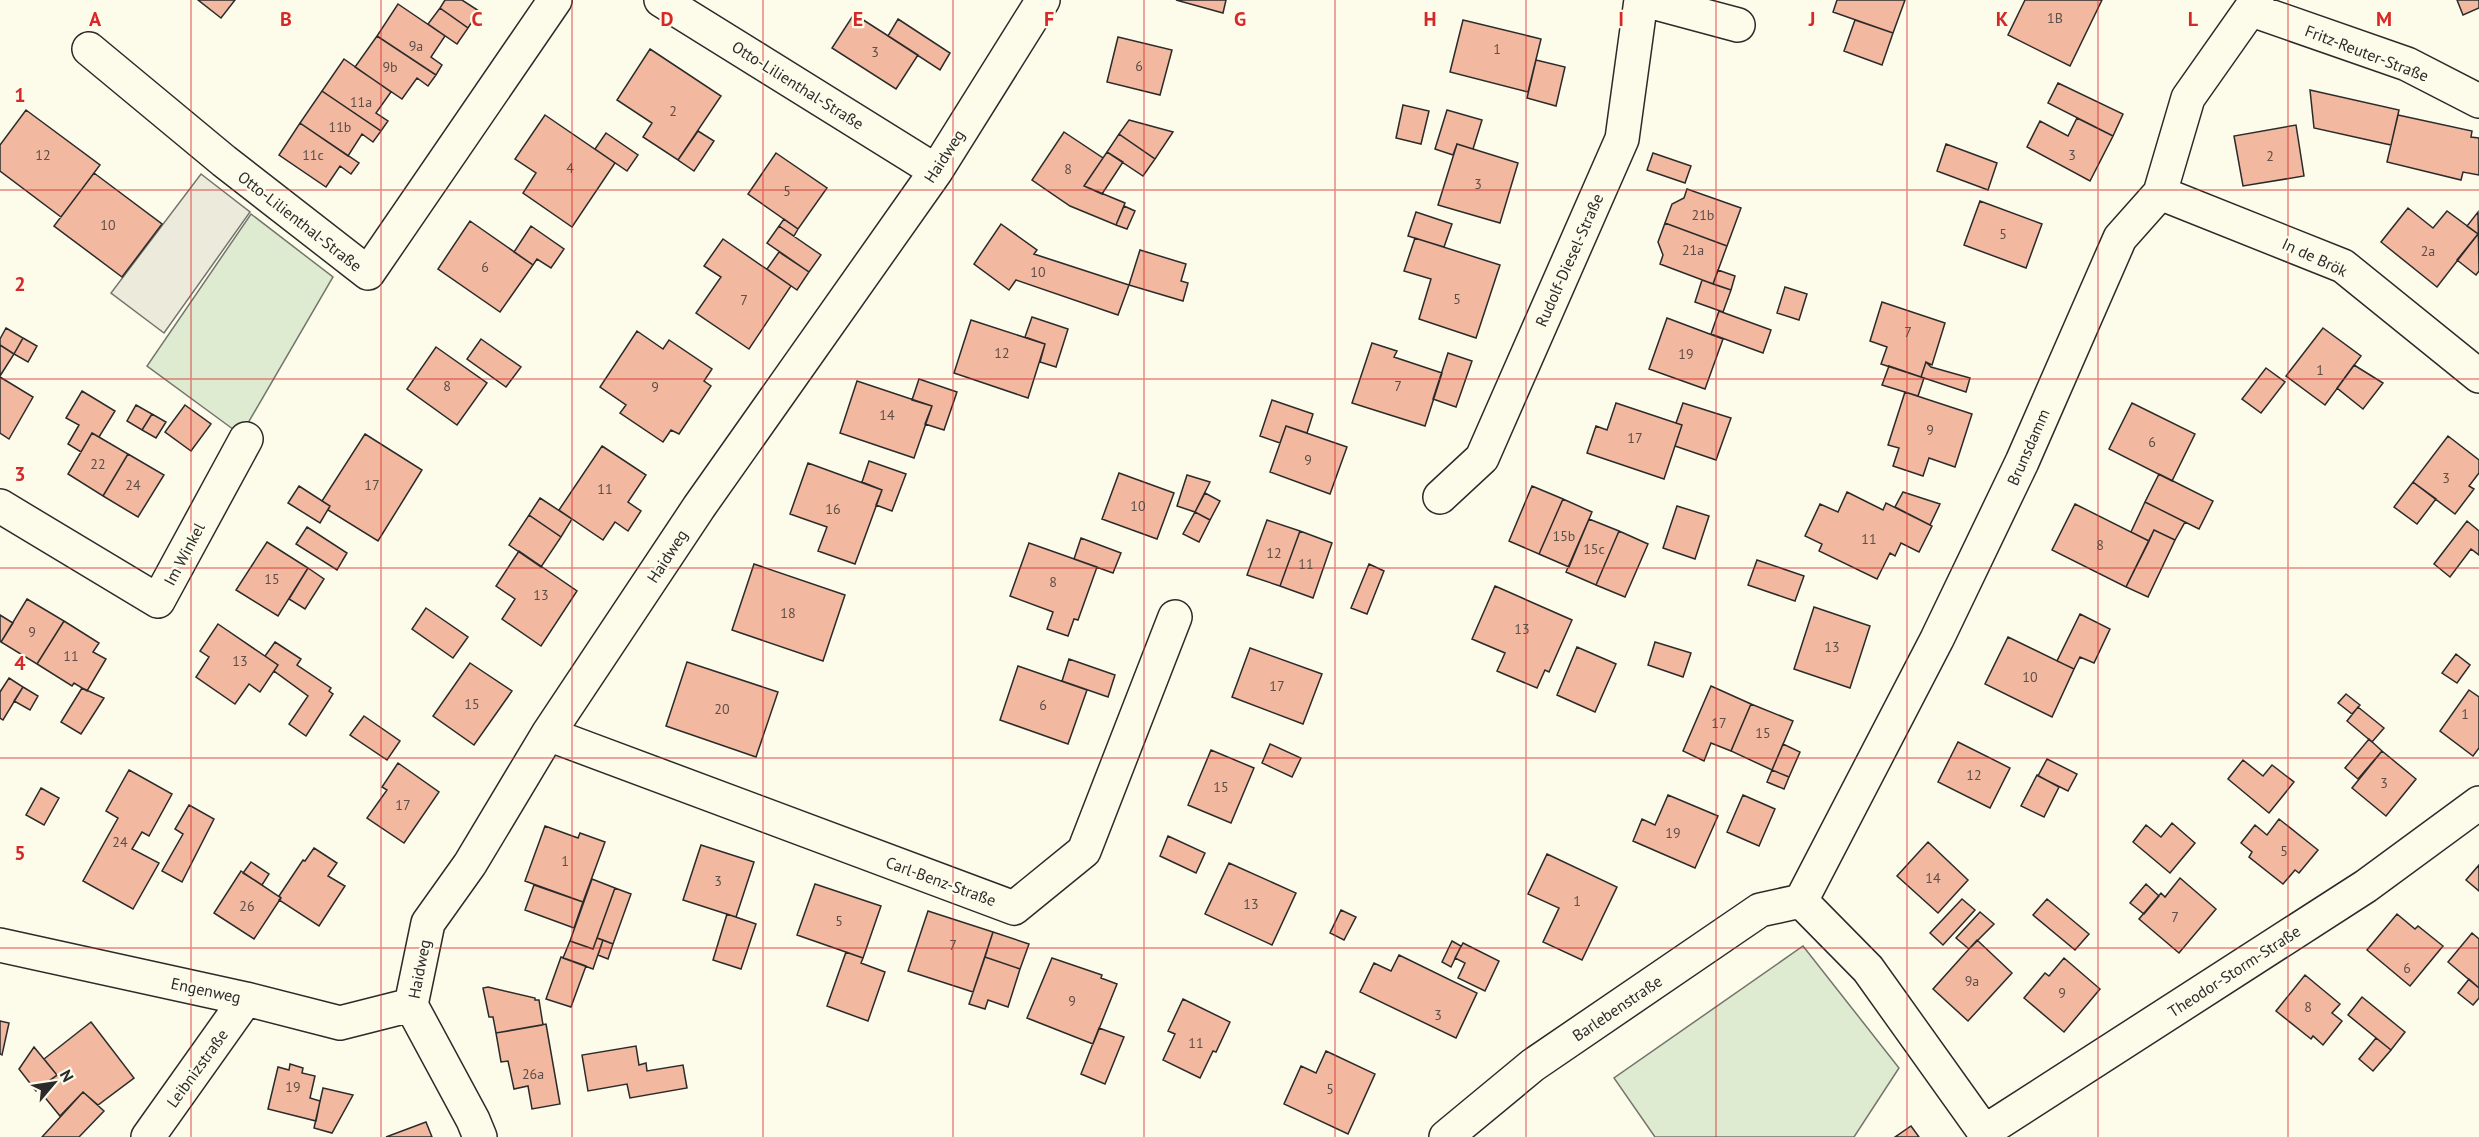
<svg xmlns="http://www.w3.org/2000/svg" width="2479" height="1137" font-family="'PT Sans',sans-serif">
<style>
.green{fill:#deebd1;stroke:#74746e;stroke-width:1.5}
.parking{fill:#eceadb;stroke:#74746e;stroke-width:1.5}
.building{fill:#f2b8a0;stroke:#2b2b2b;stroke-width:1.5}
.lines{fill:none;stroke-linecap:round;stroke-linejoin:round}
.minor-casing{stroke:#2b2b2b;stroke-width:36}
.minor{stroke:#fdfbea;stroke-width:33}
.grid{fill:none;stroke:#d62828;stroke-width:1.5;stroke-opacity:0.55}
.labels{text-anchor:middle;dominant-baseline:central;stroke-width:4.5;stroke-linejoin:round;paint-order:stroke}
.number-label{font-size:14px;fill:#5d4e48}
.street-label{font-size:16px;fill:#2b2b2b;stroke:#fdfbea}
.grid-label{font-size:20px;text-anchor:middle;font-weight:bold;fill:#d62828;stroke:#fdfbea;stroke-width:4.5;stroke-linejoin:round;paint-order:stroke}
</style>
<rect width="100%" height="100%" fill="#fdfbea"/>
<!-- green -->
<path class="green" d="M251,214L333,277L241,435L147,366Z
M1803,946L1899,1068L1854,1137H1655L1614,1078Z"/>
<!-- parking -->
<path class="parking" d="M201,174L250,212L164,333L111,293Z"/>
<!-- building -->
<path class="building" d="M198,0H235L221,18Z
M445,0H462L479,11L468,28L440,8Z
M1176,0H1226L1223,13Z
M1837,0H1905L1893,33L1833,12Z
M2025,0H2102L2070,66L2008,35Z
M2457,0H2479V8L2463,15Z
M398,4L445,36L431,57L442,65L436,75L377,36Z
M440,8L468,28L457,44L428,24Z
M854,14L918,55L896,89L832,48Z
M898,19L950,53L940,70L888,36Z
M1463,20L1541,39L1528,92L1450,72Z
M1855,20L1893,33L1882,65L1844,51Z
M377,36L436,75L428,86L417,78L402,99L355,67Z
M1118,37L1172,50L1160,95L1107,82Z
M650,49L721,96L678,160L643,137L652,123L617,100Z
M344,59L391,92L376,113L388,121L381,131L322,91Z
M1536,60L1565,67L1556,106L1527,98Z
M2058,83L2123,114L2113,136L2048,103Z
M2310,90L2399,110L2391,145L2314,128Z
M322,91L381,131L373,142L362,134L348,156L300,123Z
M1403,105L1429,111L1421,144L1396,138Z
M26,110L100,165L61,217L0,171V145Z
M1447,110L1482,120L1473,149L1457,144L1453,155L1435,149Z
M545,115L615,163L572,227L523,193L536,173L515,159Z
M2398,115L2472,131L2471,137L2479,138V175L2463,172L2461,180L2387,162Z
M2077,118L2113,136L2090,181L2027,147L2040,121L2068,136Z
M1129,120L1173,132L1155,159L1119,134Z
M300,123L359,163L351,174L340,166L326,187L279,155Z
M2296,125L2304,176L2243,186L2234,136Z
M698,131L714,141L694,171L678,160Z
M1064,132L1103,158L1084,186L1125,203L1116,225L1070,206L1032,180Z
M606,133L638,155L627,171L595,149Z
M1119,134L1155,159L1143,176L1107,152Z
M1457,144L1518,163L1500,223L1438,205Z
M1946,144L1997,163L1988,190L1937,171Z
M1107,152L1123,162L1102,194L1084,186Z
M776,153L827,188L798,229L748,194Z
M1653,153L1691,166L1685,183L1647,170Z
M94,173L162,224L122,277L54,226Z
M1687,189L1741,208L1727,246L1665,223L1672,204L1684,198Z
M1980,201L2042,224L2026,268L1964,245Z
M1124,206L1135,211L1127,229L1116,225Z
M2408,208L2433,228L2447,211L2478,234L2437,287L2381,242Z
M1416,212L1452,224L1444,247L1408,236Z
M2478,212L2479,271L2476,275L2457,260L2478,234L2467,226Z
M784,219L798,229L794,236L779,226Z
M470,221L533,265L500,312L438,269Z
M1665,223L1727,246L1713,284L1660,264L1663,255L1658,242Z
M1001,224L1037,250L1034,254L1129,285L1118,315L1016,280L1009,290L974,264Z
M531,226L564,249L551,268L537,259L533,265L514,252Z
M779,226L821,255L809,272L767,243Z
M1415,238L1500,265L1476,338L1419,319L1431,279L1404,271Z
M723,239L791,286L749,349L696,313L721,277L704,266Z
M1140,250L1186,264L1181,281L1188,283L1183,301L1129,285Z
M779,252L809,272L797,290L767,269Z
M1718,270L1735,276L1731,290L1713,284Z
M1702,280L1731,290L1723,312L1695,302Z
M1785,287L1807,294L1799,320L1777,313Z
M1882,302L1945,323L1932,365L1926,362L1921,377L1881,364L1887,347L1870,341Z
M1719,311L1771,330L1763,353L1711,334Z
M1032,317L1068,329L1056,367L1040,362L1045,344L1025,337Z
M1667,318L1723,339L1705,389L1649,369Z
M971,320L1045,344L1028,398L954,373Z
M6,328L23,338L14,354L0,345V339Z
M2323,328L2361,356L2325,405L2286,376Z
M637,331L663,349L669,340L712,369L704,381L711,386L679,434L671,430L663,442L620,413L626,405L600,387Z
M23,338L37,346L28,362L14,354Z
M481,339L521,367L506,387L467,359Z
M1372,343L1397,351L1394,357L1442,373L1425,426L1352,403Z
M0,345L14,354L0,376Z
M436,347L487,383L457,425L407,389Z
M1448,353L1472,361L1456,407L1433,399Z
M1926,362L1931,367L1970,378L1966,392L1921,377Z
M2354,365L2383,383L2363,409L2337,388Z
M1889,366L1924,378L1918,396L1882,385Z
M2266,368L2285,382L2261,413L2242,399Z
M0,377L33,397L9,439L0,433Z
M919,379L957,392L944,430L925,424L932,406L912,400Z
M857,381L932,406L914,458L840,433Z
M82,391L115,411L99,437L92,433L81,452L68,444L79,425L66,418Z
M1905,392L1972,414L1955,467L1929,458L1923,476L1893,466L1899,448L1888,445Z
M1272,400L1313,414L1307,433L1286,426L1280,443L1260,436Z
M1616,403L1682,425L1664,479L1587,453L1596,426L1607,430Z
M1683,403L1731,418L1716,460L1675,446L1682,425L1676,423Z
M2132,403L2195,434L2172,481L2109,449Z
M136,405L152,414L142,430L127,421Z
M185,405L211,424L191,451L165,432Z
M152,414L166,422L156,438L142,430Z
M1286,426L1347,447L1330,494L1270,472Z
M92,433L128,454L103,496L68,474Z
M365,434L422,470L378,541L328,510L330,506L322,501Z
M2448,436L2479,460V473L2469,486L2474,489L2455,514L2413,482Z
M602,446L646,475L628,502L641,511L628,531L615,522L603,540L559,510Z
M128,454L164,475L138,517L103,496Z
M869,461L906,474L892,511L876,505L882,490L862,482Z
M808,463L882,490L855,564L818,551L827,527L790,514Z
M1119,473L1174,493L1157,539L1102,519Z
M2159,474L2213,501L2199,529L2145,502Z
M1187,475L1210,482L1195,512L1177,506Z
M2413,482L2436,499L2417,524L2394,507Z
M299,486L330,506L320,523L288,503Z
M1532,486L1563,499L1539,554L1509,541Z
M1847,492L1883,510L1886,503L1932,526L1919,552L1901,543L1895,556L1890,553L1877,579L1819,551L1822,544L1805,536L1820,504L1838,512Z
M1903,492L1940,504L1930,525L1895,507Z
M1205,493L1220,501L1210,520L1195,512Z
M540,498L572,519L561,537L529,515Z
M1563,499L1592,512L1569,567L1539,554Z
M2145,502L2185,522L2175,540L2154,530L2149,541L2131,532Z
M2075,504L2149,541L2126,587L2052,550Z
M1677,506L1709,516L1695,559L1663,548Z
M1195,512L1210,520L1199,542L1183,534Z
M529,515L561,537L541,567L509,545Z
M1589,519L1619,531L1596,585L1566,572Z
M1267,520L1300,531L1280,586L1247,575Z
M2467,521L2479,531V555L2471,549L2450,577L2434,564Z
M307,527L347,553L337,570L296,544Z
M2154,530L2175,540L2148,597L2126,587Z
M1300,531L1332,543L1313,598L1280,586Z
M1619,531L1648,544L1625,597L1596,585Z
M1081,538L1121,553L1113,573L1074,559Z
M267,542L308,568L278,616L236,590Z
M1029,543L1097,567L1078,620L1074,619L1068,636L1047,629L1053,612L1010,596Z
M519,551L577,591L541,646L502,619L515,599L496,586Z
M1757,560L1804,576L1795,601L1748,585Z
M754,564L845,595L823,661L732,630Z
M1369,564L1384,571L1367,614L1351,608Z
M308,568L324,579L305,609L289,599Z
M1495,586L1572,620L1549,672L1545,670L1537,688L1497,671L1505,653L1472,639Z
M27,599L64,621L37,664L1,642Z
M1814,607L1870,626L1850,688L1794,669Z
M426,608L468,637L453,658L412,629Z
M2080,614L2110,629L2094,663L2080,657L2074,669L2057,661Z
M0,615L13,623L1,642L0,641Z
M64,621L99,643L93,652L106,659L87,691L74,683L72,686L37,664Z
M218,624L278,665L260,692L249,684L235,704L196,677L209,657L200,651Z
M2008,637L2074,669L2052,717L1985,684Z
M275,642L301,659L297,665L331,688L329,691L333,694L306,736L289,724L308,696L274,671L278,665L265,656Z
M1655,642L1691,653L1683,677L1648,665Z
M1577,647L1616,664L1595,712L1557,695Z
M1250,648L1322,674L1303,724L1232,697Z
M2456,654L2470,665L2457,683L2442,673Z
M1069,659L1115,675L1108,697L1062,681Z
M687,662L778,692L756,757L666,726Z
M470,663L512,691L474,745L433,716Z
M1018,666L1087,690L1068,744L1000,720Z
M9,678L23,687L3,720L0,718V692Z
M1711,686L1751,704L1731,751L1711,743L1704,761L1683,751Z
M23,687L38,696L30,710L14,701Z
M82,688L104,698L81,734L61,722Z
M2469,690L2479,697V748L2473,756L2440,731Z
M2346,694L2360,705L2352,714L2338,703Z
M1751,704L1793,721L1772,770L1731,751Z
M2358,707L2384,728L2372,742L2347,721Z
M364,716L400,741L387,760L350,735Z
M2369,739L2382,751L2358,779L2345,768Z
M1958,742L2010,768L1990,808L1938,782Z
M1270,744L1301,758L1292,777L1262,763Z
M1783,744L1800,752L1789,777L1772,770Z
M1211,750L1254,768L1231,823L1188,805Z
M2382,751L2416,779L2386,816L2352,788Z
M2047,759L2077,774L2068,791L2038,776Z
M2243,760L2263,776L2272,765L2294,782L2269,813L2228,779Z
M398,763L439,792L404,843L367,818L387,790L382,787Z
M129,770L172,794L149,836L142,832L132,849L159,863L133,909L83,881L118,818L106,811Z
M1772,770L1789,777L1784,789L1767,782Z
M2037,775L2059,787L2044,817L2021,806Z
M41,788L59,798L44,825L26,815Z
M1668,795L1718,816L1695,868L1633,841L1642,819L1655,825Z
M1743,795L1775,809L1759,846L1727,832Z
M189,805L214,819L182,882L162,871L183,834L175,829Z
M2279,819L2318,850L2299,873L2295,870L2283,884L2249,857L2252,852L2241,843L2255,825L2267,835Z
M2172,823L2195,843L2170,873L2133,842L2146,825L2161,837Z
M545,826L578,838L580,833L605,842L583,902L525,881Z
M1168,836L1205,853L1196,873L1160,856Z
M1928,842L1968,880L1938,913L1897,876Z
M701,845L754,862L736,917L683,900Z
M314,848L337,863L328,876L345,886L319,926L279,900L281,898L279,896L303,860L305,861Z
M1547,854L1617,887L1582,960L1543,942L1559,908L1528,894Z
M251,862L269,874L262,885L243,873Z
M1229,863L1296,893L1272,945L1205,914Z
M2479,865V891L2466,880Z
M241,871L281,898L254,939L214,913Z
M2180,878L2216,909L2179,953L2139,919L2161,893L2165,897Z
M592,879L615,888L593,949L570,941Z
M815,884L881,906L863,958L797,935Z
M2146,884L2159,896L2144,914L2130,903Z
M534,885L583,902L574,928L525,910Z
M615,888L631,894L613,944L597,938Z
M1962,899L1975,910L1943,945L1930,933Z
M2047,899L2089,934L2075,950L2033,915Z
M1341,910L1356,917L1344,940L1330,933Z
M928,911L993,932L973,992L908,971Z
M1980,912L1994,924L1969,949L1956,938Z
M727,914L756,924L741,969L713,960Z
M2397,914L2415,929L2418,926L2443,946L2410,986L2367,950Z
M993,932L1029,944L1020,969L985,957Z
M2472,933L2479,939V988L2448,962Z
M597,938L603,940L593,969L563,958L570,941L593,949Z
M603,940L613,944L608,959L598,955Z
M1977,940L2012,973L1968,1021L1933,989Z
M1452,941L1461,946L1451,967L1442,962Z
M1463,943L1499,961L1485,991L1458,978L1465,963L1455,958Z
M846,952L863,958L861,963L885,972L868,1021L827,1006Z
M1399,955L1477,993L1456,1038L1360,992L1374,963L1391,971Z
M561,957L586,966L571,1007L546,999Z
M985,957L1020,969L1008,1007L988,1000L985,1009L969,1004Z
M1052,958L1102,975L1101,978L1117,984L1093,1044L1027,1018Z
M2064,958L2100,989L2064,1032L2024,998L2045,973L2049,976Z
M2305,975L2340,1004L2332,1013L2342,1021L2323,1045L2313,1036L2311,1039L2276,1011Z
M2469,979L2479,988V998L2473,1005L2458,993Z
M488,987L535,998V1000H539L543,1025L496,1033L493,1017H489L483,988Z
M2362,997L2405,1032L2391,1050L2348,1015Z
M1183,999L1230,1022L1216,1052L1213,1051L1200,1078L1163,1060L1175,1034L1168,1031Z
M0,1021L9,1023L2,1055L0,1054Z
M91,1022L134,1078L98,1105L83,1092L60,1116L38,1089L57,1075L44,1059Z
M546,1024L560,1104L532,1109L528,1086L514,1089L508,1061L501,1062L496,1033Z
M1099,1028L1124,1037L1105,1084L1081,1074Z
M2376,1038L2391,1050L2373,1071L2359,1059Z
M636,1046L639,1065L646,1063L647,1071L683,1065L687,1088L630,1098L627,1084L588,1091L582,1055Z
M34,1047L57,1075L36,1091L19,1069Z
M1326,1051L1375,1074L1348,1134L1284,1104L1301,1066L1316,1073Z
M290,1064L303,1068L302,1073L315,1076L310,1098L320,1101L316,1121L268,1109L278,1067L289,1070Z
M323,1088L353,1095L332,1133L314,1128Z
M83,1092L104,1111L79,1137H42Z
M426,1122L432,1137H386Z
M1911,1126L1919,1137H1895Z"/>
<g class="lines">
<defs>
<path id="minor" d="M661,0L936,171
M1645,0L1738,25
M2252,10L2407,64L2479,101
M89,49L224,161L368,273L555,0
M2160,193L2343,266L2479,376
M1440,497L1482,458L1622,139L1641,0
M0,506L158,601L246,439
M548,734L1014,908L1084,851L1175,617
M1801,901L1937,639L2022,462L2120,238L2160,193L2188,98L2257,0
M1801,901L1868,969L1988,1137
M0,945L246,999L340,1023L411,1005
M1984,1132L2366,886L2479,803
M148,1137L246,999
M480,1137L473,1120L411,1005L428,923L470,864L548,734L699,507L936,171L1043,0
M1446,1137L1533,1065L1760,910L1801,901"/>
</defs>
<!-- minor casing -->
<use href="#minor" class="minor-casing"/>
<!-- minor -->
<use href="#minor" class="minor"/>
</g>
<!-- grid -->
<path class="grid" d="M191,0V1137M381,0V1137M572,0V1137M763,0V1137M953,0V1137M1144,0V1137M1335,0V1137M1526,0V1137M1716,0V1137M1907,0V1137M2098,0V1137M2288,0V1137M0,190H2479M0,379H2479M0,568H2479M0,758H2479M0,948H2479"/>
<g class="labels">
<!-- number labels -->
<g class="number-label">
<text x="2055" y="18">1B</text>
<text x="416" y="46">9a</text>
<text x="1497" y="49">1</text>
<text x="875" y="52">3</text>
<text x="1139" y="66">6</text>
<text x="390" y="67">9b</text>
<text x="361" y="102">11a</text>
<text x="673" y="111">2</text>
<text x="340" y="127">11b</text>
<text x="43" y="155">12</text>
<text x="313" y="155">11c</text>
<text x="2072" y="155">3</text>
<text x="2270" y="156">2</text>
<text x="570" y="168">4</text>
<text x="1068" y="169">8</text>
<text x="1478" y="184">3</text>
<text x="787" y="191">5</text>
<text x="1703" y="215">21b</text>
<text x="108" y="225">10</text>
<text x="2003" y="234">5</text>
<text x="1693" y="250">21a</text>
<text x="2428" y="251">2a</text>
<text x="485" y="267">6</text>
<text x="1038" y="272">10</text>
<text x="1457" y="299">5</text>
<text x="744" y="300">7</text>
<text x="1908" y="332">7</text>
<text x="1002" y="353">12</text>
<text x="1686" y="354">19</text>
<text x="2320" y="370">1</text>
<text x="447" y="386">8</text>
<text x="1398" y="386">7</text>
<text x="655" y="387">9</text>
<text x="887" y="415">14</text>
<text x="1930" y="430">9</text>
<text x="1635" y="438">17</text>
<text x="2152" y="442">6</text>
<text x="1308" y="460">9</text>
<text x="98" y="464">22</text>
<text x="2446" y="478">3</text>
<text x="133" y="485">24</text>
<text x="372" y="485">17</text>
<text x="605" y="489">11</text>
<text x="1138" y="506">10</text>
<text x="833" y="509">16</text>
<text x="1564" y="536">15b</text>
<text x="1869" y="539">11</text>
<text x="2100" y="545">8</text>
<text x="1594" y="549">15c</text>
<text x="1274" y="553">12</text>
<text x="1306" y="564">11</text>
<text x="272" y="579">15</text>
<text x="1053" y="582">8</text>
<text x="541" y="595">13</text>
<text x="788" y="613">18</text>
<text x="1522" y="629">13</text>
<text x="32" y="632">9</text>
<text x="1832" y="647">13</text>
<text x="71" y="656">11</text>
<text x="240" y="661">13</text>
<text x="2030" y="677">10</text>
<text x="1277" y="686">17</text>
<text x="472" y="704">15</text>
<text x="1043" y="705">6</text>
<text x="722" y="709">20</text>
<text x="2465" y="714">1</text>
<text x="1719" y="723">17</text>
<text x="1763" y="733">15</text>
<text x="1974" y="775">12</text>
<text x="2384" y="783">3</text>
<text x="1221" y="787">15</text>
<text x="403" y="805">17</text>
<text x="1673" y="833">19</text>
<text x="120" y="842">24</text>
<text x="2284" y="851">5</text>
<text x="565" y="861">1</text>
<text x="1933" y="878">14</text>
<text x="718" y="881">3</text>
<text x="1577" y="901">1</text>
<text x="1251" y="904">13</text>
<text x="247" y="906">26</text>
<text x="2175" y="917">7</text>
<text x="839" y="921">5</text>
<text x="953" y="945">7</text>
<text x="2407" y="968">6</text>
<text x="1972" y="981">9a</text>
<text x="2062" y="993">9</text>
<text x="1072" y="1001">9</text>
<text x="2308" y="1007">8</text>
<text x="1438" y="1015">3</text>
<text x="1196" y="1043">11</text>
<text x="533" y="1074">26a</text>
<text x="293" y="1087">19</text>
<text x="1330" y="1089">5</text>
</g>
<!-- street labels -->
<g class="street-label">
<text transform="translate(2367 53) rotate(21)">Fritz-Reuter-Straße</text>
<text transform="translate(798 85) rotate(32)">Otto-Lilienthal-Straße</text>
<text transform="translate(944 156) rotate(-57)">Haidweg</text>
<text transform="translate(300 221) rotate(38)">Otto-Lilienthal-Straße</text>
<text transform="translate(2315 257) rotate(25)">In de Brök</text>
<text transform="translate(1569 260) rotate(-66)">Rudolf-Diesel-Straße</text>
<text transform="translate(2028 447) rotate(-66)">Brunsdamm</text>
<text transform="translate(184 554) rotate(-62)">Im Winkel</text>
<text transform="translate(667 556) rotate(-57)">Haidweg</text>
<text transform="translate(941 881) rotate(20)">Carl-Benz-Straße</text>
<text transform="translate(419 969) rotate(-79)">Haidweg</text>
<text transform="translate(2234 971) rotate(-33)">Theodor-Storm-Straße</text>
<text transform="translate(206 990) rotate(12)">Engenweg</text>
<text transform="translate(1617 1008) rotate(-34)">Barlebenstraße</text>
<text transform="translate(197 1068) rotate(-54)">Leibnizstraße</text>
</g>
</g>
<g class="grid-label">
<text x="95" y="26">A</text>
<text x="286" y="26">B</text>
<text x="477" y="26">C</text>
<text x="667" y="26">D</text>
<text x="858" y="26">E</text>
<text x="1049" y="26">F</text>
<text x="1240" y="26">G</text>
<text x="1430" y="26">H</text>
<text x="1621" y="26">I</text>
<text x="1812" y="26">J</text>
<text x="2002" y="26">K</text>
<text x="2193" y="26">L</text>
<text x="2384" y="26">M</text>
<text x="20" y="102">1</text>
<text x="20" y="291">2</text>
<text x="20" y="481">3</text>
<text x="20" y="670">4</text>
<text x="20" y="860">5</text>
</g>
<!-- north arrow -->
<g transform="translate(54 1083) rotate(61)" stroke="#fdfbea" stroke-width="4.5" paint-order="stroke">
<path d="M0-4.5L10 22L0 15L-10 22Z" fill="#2b2b2b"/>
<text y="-9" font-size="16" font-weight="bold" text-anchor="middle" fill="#2b2b2b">N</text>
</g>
</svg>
